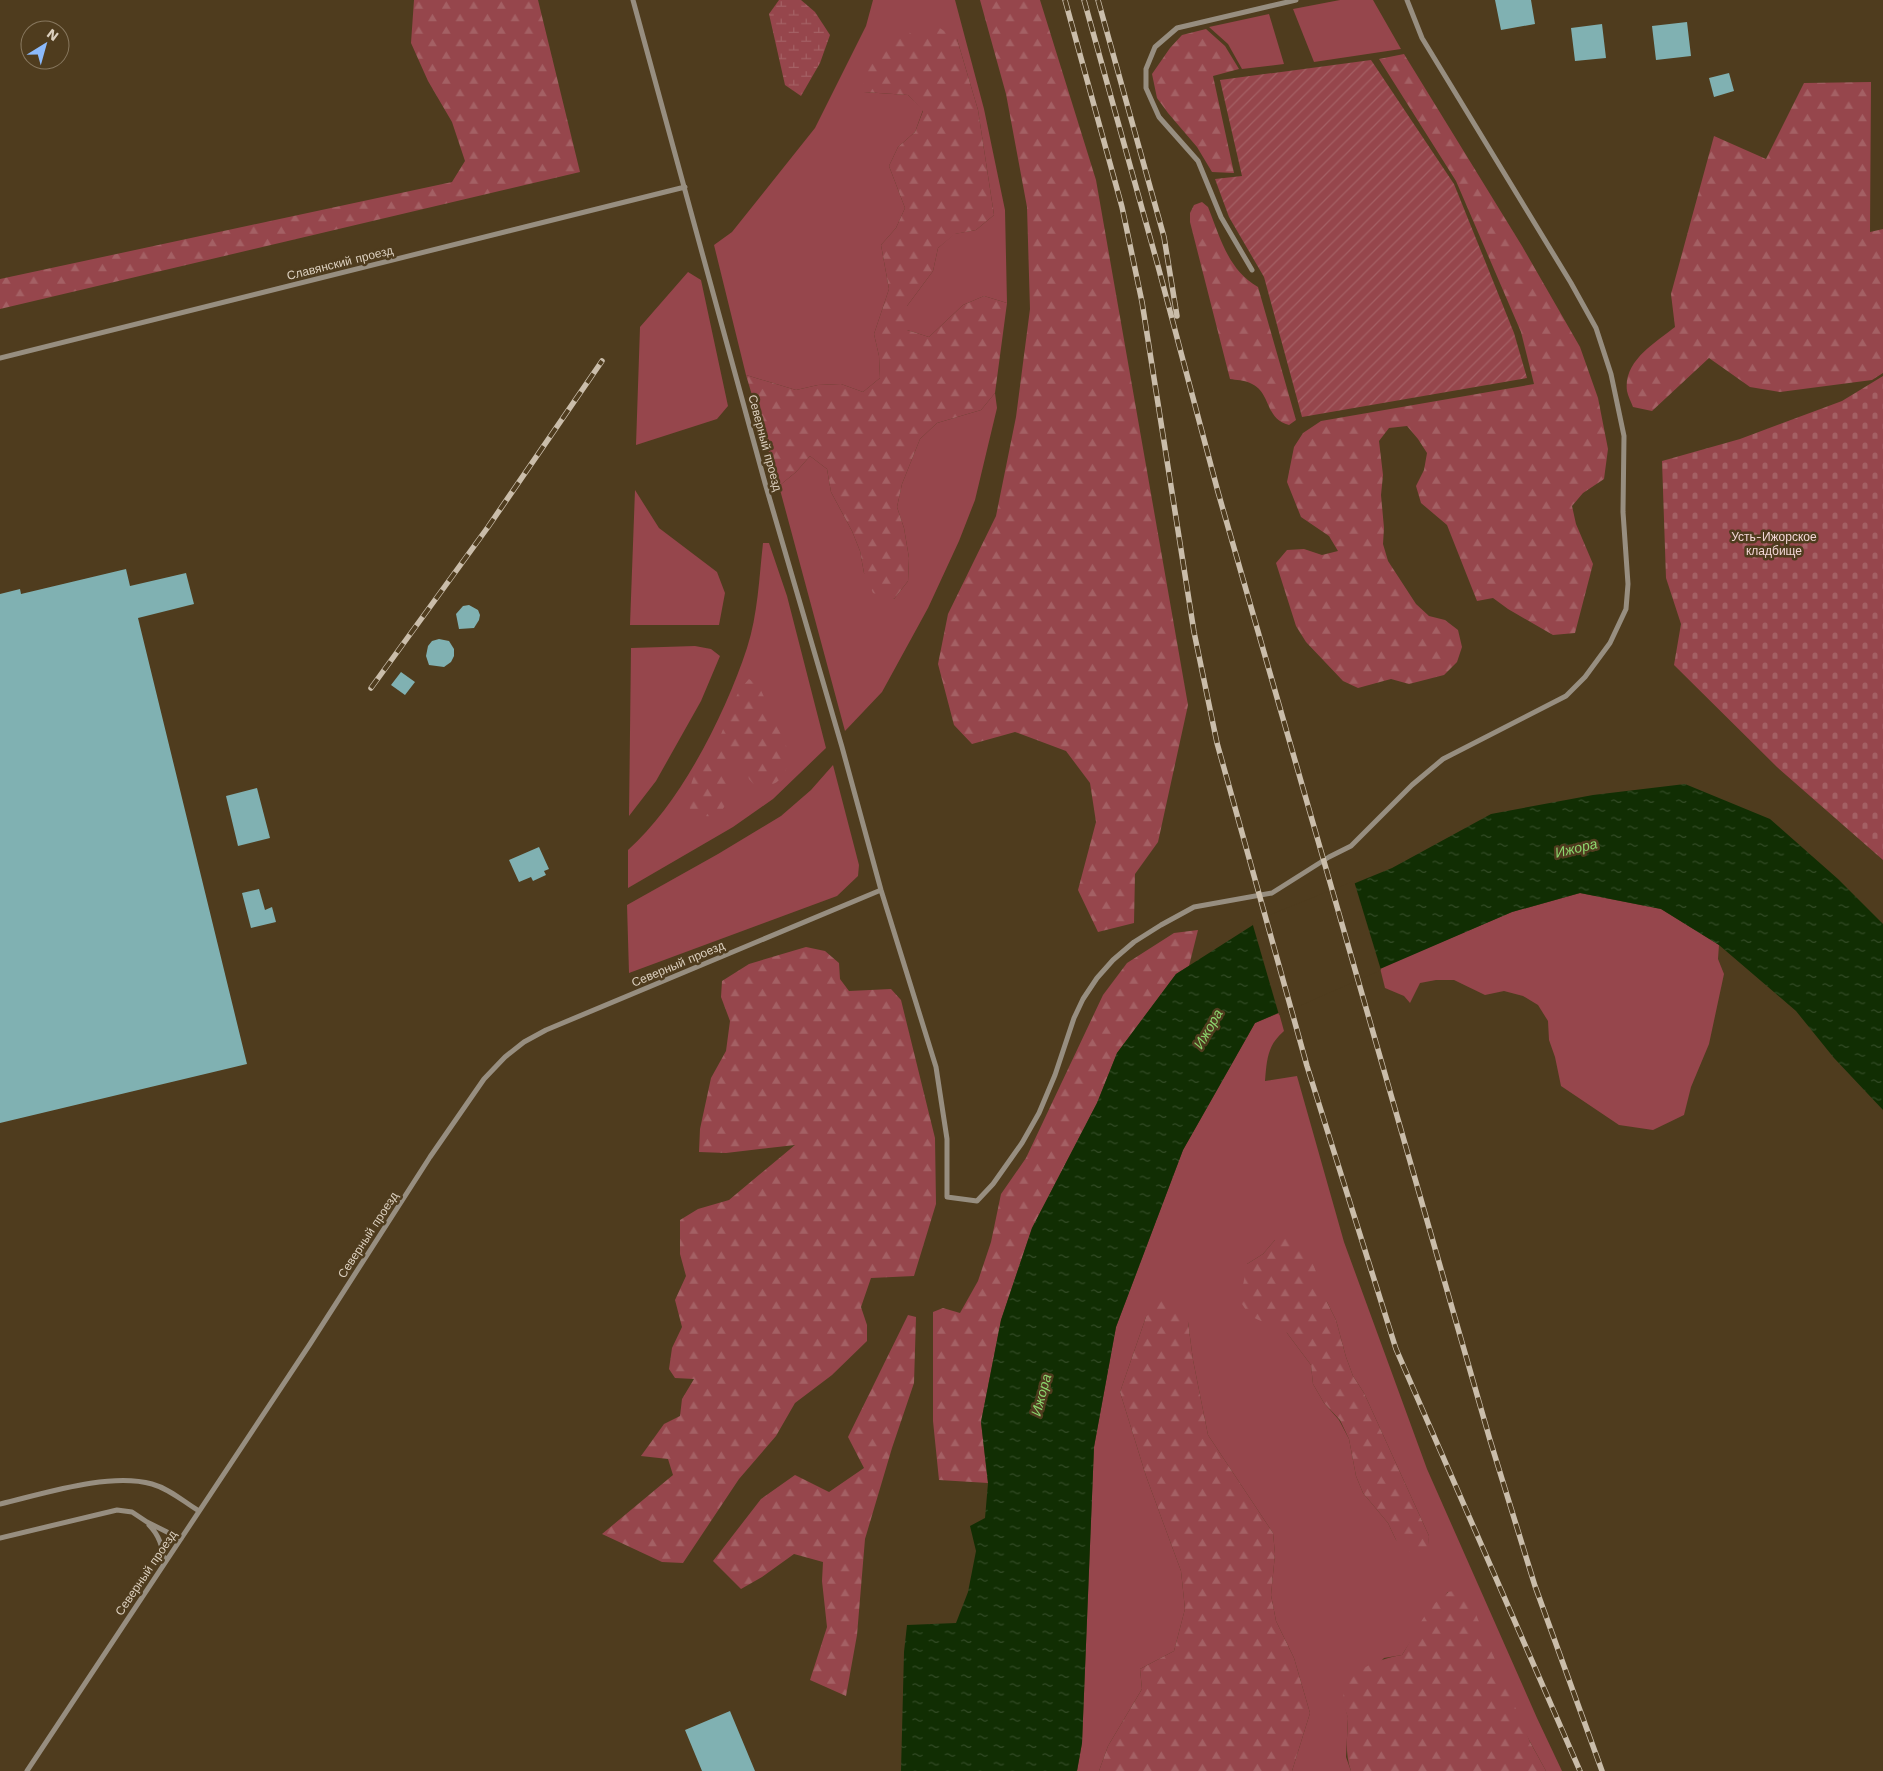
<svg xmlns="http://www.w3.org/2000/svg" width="1883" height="1771" font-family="'Work Sans',sans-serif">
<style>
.grass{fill:#96464c;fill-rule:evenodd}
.forest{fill:url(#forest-firs)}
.wetland{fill:url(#wetland-marsh)}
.cemetery{fill:url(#cemetery-stones)}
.garden{fill:url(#garden-furrows)}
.water{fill:url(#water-ripples)}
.pier{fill:#4f3c1e}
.building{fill:#80b1b2}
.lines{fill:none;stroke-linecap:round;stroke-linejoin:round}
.minor{stroke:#978e80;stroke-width:5}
.rail-casing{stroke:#cabdaa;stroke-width:5.5}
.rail{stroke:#4f3c1e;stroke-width:4;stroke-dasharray:11;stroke-linecap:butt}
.labels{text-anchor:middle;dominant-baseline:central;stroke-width:5;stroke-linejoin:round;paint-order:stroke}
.street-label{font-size:12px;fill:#dcd0bf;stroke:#4f3c1e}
.park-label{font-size:12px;fill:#f2d6d6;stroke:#4f3c1e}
.water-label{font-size:14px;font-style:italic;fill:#8cd56d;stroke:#4f3c1e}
</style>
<defs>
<pattern id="forest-firs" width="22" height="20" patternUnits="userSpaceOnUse" patternTransform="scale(1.25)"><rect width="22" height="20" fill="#96464c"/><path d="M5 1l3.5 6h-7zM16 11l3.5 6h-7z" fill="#a46064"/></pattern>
<pattern id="wetland-marsh" width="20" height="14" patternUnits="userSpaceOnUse" patternTransform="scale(1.25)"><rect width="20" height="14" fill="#96464c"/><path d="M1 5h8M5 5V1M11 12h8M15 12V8" fill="none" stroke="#a46064"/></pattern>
<pattern id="cemetery-stones" width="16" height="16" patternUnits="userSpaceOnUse" patternTransform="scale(1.25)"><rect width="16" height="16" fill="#96464c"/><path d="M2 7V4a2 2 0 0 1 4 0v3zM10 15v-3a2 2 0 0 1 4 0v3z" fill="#a46064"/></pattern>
<pattern id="garden-furrows" width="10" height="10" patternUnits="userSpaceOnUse" patternTransform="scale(1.25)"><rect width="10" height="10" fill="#96464c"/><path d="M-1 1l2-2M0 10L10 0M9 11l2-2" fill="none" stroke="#a46064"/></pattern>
<pattern id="water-ripples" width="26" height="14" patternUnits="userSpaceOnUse" patternTransform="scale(1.25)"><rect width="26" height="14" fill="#112e03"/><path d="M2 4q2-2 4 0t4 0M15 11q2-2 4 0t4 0" fill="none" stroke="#334b26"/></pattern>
</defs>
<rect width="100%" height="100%" fill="#4f3c1e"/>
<!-- grass -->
<path class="grass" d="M873,0H955L984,109L1005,210L1007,303L984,296L963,305L929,337L907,330V306L933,271L938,248L954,234L976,230L994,215L978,110L957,39L864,92L908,95L923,110L915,132L898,147L889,166L905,208L896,228L881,245L889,289L874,334L879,356L880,378L863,392L841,384L818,385L796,390L746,375L714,245L732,232L815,128L866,26Z
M1340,0H1373L1401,49L1314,62L1293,9Z
M1269,14L1284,64L1242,69L1228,44L1209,27Z
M688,272L701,280L728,406L717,419L636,445L640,327Z
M995,393L997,408L975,500L959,541L928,608L882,692L845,731L779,486L796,472L810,456L827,469L831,492L852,531L860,551L864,573L894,599L908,581L909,558L904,528L897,507L902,484L920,439L937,423L981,410Z
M635,490L659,528L717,572L725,593L719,625H630Z
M763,543H769L787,596L826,748L773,799L733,827L628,888V850C680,804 725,715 747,648C758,614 759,578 763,543Z
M695,646L711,649L720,656L701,701L656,781L629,816L631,648Z
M833,765L859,865L858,876L837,896L629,973L627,905L718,854L781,816L811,790Z
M1580,893L1661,909L1719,945L1718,959L1724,974L1709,1044L1691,1087L1684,1115L1653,1130L1619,1125L1561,1086L1555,1057L1549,1040L1548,1021L1538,1005L1523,996L1504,991L1485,995L1454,980H1436L1420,983L1410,1003L1404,996L1385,988L1380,968L1512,912Z
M1279,1013L1284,1031C1267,1046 1267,1059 1265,1081L1297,1076L1344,1242L1427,1469L1537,1718L1562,1771H1546L1448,1592C1427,1612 1418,1631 1402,1655L1384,1658L1343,1699L1348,1718L1346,1757L1351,1771H1292L1310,1713L1294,1658L1276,1621L1271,1595L1275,1554L1273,1533L1208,1435L1193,1360L1188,1322L1146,1317L1120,1392L1146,1476L1181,1571L1185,1609L1174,1651L1140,1669L1142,1689L1108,1746L1099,1771H1077L1082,1743L1094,1447L1116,1327L1183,1150L1255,1023ZM1275,1240L1327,1302L1336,1320L1346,1357L1353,1376L1364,1393L1429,1536L1427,1552L1396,1540L1388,1523L1363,1493L1356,1476L1349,1439L1339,1420L1324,1403L1313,1384L1311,1365L1287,1333L1247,1264L1263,1254Z"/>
<!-- forest -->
<path class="forest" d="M414,0H538L580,172L0,309V279L452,182L465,161L452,122L428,81L411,43Z
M980,0H1040L1096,180L1188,705L1158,842L1135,874L1134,923L1098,932L1078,890L1096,822L1090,783L1066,751L1015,732L972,744L954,725L938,664L948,614L996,516L1016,417L1030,309L1027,207L1006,94Z
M901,26L919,40L938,27L957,39L978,110L994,215L976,230L955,234L938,248L933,271L907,306V330L929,337L963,305L984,296L1007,303L995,393L981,410L937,423L920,439L902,484L897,507L904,528L909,558L908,581L894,599L873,593L864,573L860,551L852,531L831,492L827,469L810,456L796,472L779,486L746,375L796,390L818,385L841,384L863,392L880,378L879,356L874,334L889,289L881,245L896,228L905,208L889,166L898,147L915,132L923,111L908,95L864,92L863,70Z
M1206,29L1225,46L1239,69L1213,76L1234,173L1212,172L1197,147L1168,113L1157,98L1152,74L1170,48L1182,35Z
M1404,54L1522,246L1580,347L1598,398L1608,449L1604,479L1583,493L1572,506L1576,524L1593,564L1575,633L1553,635L1508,609L1493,598L1477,601L1447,525L1421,503L1416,486L1424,470L1427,453L1418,439L1407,426L1389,428L1379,441L1383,475L1381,495L1384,528L1383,544L1388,561L1416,604L1429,616L1445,620L1458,630L1462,647L1457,662L1444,675L1409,684L1391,679L1358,688L1343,681L1306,642L1296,626L1276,563L1287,550L1304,549L1322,555L1338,551L1329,536L1301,517L1287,482L1294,447L1303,433L1321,421L1534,384L1521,332L1456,181L1379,59Z
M1871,82L1870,232L1883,229V373L1872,380L1780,392L1750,387L1709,358L1652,411L1633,407C1631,402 1628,396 1627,391C1623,361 1655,343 1675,327L1671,294L1714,136L1766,159L1804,83Z
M1202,202L1208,207C1220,237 1228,270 1258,287L1296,420L1289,425C1264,419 1272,392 1250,383C1244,380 1236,380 1230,379L1190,222V213L1194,205Z
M749,679L759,686L788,750C790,773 780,788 756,787L749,779L742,757L731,756C725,773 730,790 726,803C720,820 702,818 690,811C689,800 689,787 694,776C699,766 709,758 715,748C727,725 730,698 749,679Z
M1198,930L1189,966L1176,974L1117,1053L1097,1103L1032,1228L1001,1320L981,1422L988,1483L939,1480L933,1421V1312L943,1308L960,1313L978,1281L991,1242L1001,1194L1026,1158L1103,995L1127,963L1174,933Z
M806,947L825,951L839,963L840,979L849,991L891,989L901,1000L935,1138L936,1204L914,1276L871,1278L861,1307L867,1325V1341L832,1375L795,1403L776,1436L739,1479L683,1563L662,1562L602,1534L673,1475L668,1459L641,1456L664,1424L680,1416L682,1399L694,1379L675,1378L669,1369L672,1348L682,1327L675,1300L686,1276L680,1254V1220L698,1209L729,1200L795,1145L726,1153L699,1152L700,1129L711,1078L726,1051L730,1021L721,997L722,981L749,964Z
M1293,1234L1307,1247L1327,1302L1336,1320L1346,1357L1353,1376L1364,1393L1429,1536L1428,1552H1410L1396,1540L1388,1523L1363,1493L1356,1476L1349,1439L1340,1420L1324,1403L1313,1384L1311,1365L1287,1333L1250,1316L1240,1301L1247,1264L1263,1254L1275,1240Z
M1167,1295L1188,1322L1193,1360L1208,1435L1273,1533L1275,1554L1271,1595L1276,1621L1294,1658L1310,1713L1292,1771H1099L1108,1746L1142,1689L1140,1669L1174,1651L1185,1609L1181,1571L1146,1476L1120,1392L1146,1317Z
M908,1315L916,1317L914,1383L892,1448L865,1539L857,1635L846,1696L810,1680L827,1627L822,1581L823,1562L794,1554L762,1577L741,1589L713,1561L761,1499L795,1475L829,1492L864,1468L848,1437Z
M1466,1591L1530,1742L1546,1771H1351C1345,1754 1347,1739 1348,1721C1348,1713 1342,1706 1343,1698C1346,1670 1379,1659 1402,1655C1415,1635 1425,1607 1447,1593C1451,1590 1460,1591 1466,1591Z"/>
<!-- wetland -->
<path class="wetland" d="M779,0H801L815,12L830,35L820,63L801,96L785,85L769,14Z"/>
<!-- cemetery -->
<path class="cemetery" d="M1883,376V860L1777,767L1674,665L1681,624L1666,578L1662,461L1740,439L1842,401Z"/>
<!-- garden -->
<path class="garden" d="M1371,60L1454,184L1514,333L1527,378L1302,417L1264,277L1229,217L1215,179L1242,176L1220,80Z"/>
<!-- water -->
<path class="water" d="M1685,784L1770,819L1838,879L1883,924V1110L1834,1058L1796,1011L1719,945L1661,909L1580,893L1512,912L1255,1023L1183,1150L1116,1327L1094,1447L1082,1743L1077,1771H901L904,1652L907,1625L956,1623L968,1592L976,1551L970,1526L985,1518L988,1483L981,1422L1001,1320L1032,1228L1097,1103L1117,1053L1176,974L1253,925L1392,868L1491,814L1593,795Z"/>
<!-- pier -->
<path class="pier" d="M1354,881L1381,970L1279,1015L1252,922Z"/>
<!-- building -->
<path class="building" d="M1495,0H1531L1535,24L1501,30Z
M1687,22L1691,56L1656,60L1652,26Z
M1602,24L1606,58L1575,61L1571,28Z
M1729,73L1734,91L1714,97L1709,78Z
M126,569L130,586L186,573L194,604L138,618L247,1064L0,1123V594L20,589L21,594Z
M469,605L478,610L480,615L479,620L474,628L459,629L456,614L463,606Z
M439,639L449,641L454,649V656L451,662L444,667L429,665L426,656L428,646L432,641Z
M401,672L415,682L405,695L391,685Z
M257,788L270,838L238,846L226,796Z
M539,847L549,869L544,871L546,875L533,881L531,877L519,882L509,860Z
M259,889L265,910L272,907L276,922L251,928L242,893Z
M730,1711L755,1771H702L685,1730Z"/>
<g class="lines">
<!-- minor -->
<path class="minor" d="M633,0L765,483L842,747L881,890L936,1067L947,1139V1197L977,1201L993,1184L1022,1143L1039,1113L1055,1075L1074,1018L1083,999L1097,978L1113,960L1134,942L1161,925L1194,907L1272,893L1329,857L1351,846L1412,785L1443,759L1566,696L1585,677L1610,643L1626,609L1628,584L1623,512L1624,436L1611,374L1596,328L1571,283L1422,38L1407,0
M1252,270L1221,217L1198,161L1159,117L1146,88V69L1155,47L1177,28L1296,0
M0,358L685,187
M0,1504C43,1494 109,1472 152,1484C170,1489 184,1502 199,1511
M149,1525C160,1536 162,1547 165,1562
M0,1538L117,1510L132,1512L147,1522L181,1539
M27,1771L310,1344L430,1157L484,1079L505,1057L524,1042L546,1030L881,890"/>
<defs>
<path id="rail" d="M1065,0L1122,207L1142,302L1194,632L1217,743L1307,1066L1396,1349L1580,1771
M1084,0L1158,266L1218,492L1490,1440L1535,1586L1602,1771
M1098,0L1164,237L1177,316
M371,688L488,527L602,361"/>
</defs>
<!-- rail casing -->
<use href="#rail" class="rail-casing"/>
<!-- rail -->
<use href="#rail" class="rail"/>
</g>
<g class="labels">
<!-- street labels -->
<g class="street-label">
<text transform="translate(340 263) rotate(-14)">Славянский проезд</text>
<text transform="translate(765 443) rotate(75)">Северный проезд</text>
<text transform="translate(678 964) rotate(-23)">Северный проезд</text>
<text transform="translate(368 1235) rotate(-57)">Северный проезд</text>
<text transform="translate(146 1573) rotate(-56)">Северный проезд</text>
</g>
<!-- park labels -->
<g class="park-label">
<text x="1774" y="537">Усть-Ижорское<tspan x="1774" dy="14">кладбище</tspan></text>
</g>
<!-- water labels -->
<g class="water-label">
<text transform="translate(1576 848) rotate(-13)">Ижора</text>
<text transform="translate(1208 1029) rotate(-60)">Ижора</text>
<text transform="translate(1041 1395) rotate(-75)">Ижора</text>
</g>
</g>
<!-- north arrow -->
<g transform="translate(45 45) rotate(37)"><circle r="24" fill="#4f3c1e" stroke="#87775e"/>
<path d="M0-4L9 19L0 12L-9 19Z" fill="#8bbafc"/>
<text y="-8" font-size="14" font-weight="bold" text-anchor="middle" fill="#dcd0bf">N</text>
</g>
</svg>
